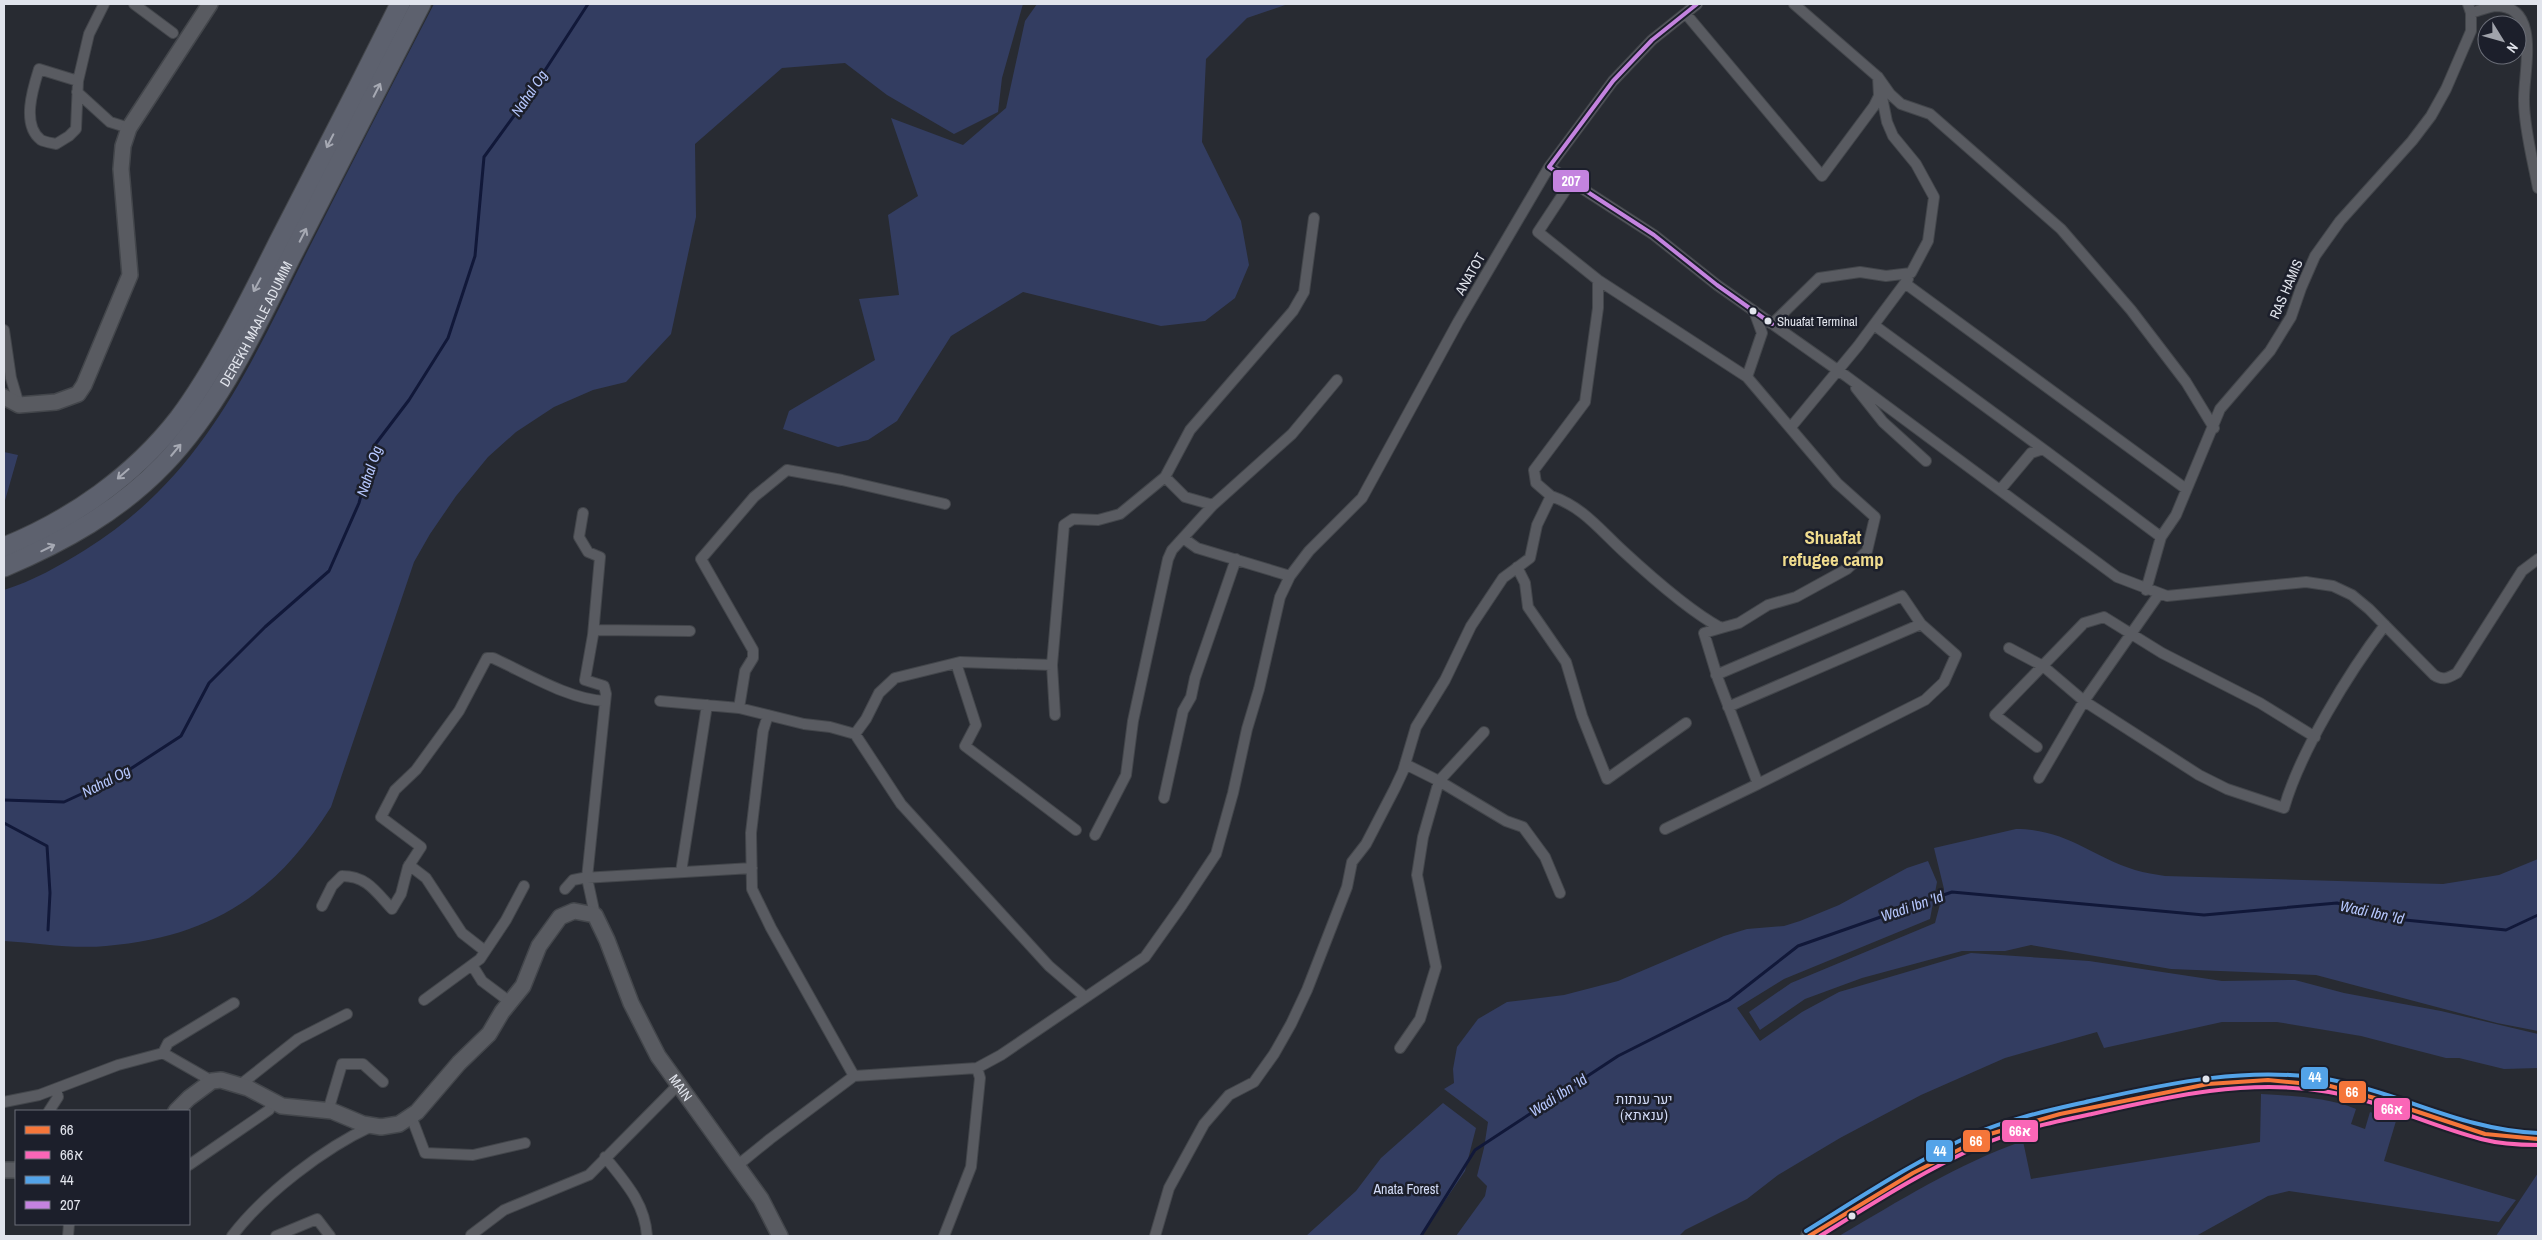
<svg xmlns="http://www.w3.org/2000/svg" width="2542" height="1240" font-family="'Archivo Narrow',Heebo,sans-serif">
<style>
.green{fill:#333d61}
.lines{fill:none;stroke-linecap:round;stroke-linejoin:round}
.stream{stroke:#111839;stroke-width:3}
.street-casing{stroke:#43464b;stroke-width:12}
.secondary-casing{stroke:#43464b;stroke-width:18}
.highway-casing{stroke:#43464b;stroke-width:21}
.street{stroke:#595b61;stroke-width:10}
.secondary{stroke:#595b61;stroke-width:15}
.highway{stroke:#5d616e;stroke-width:19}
.bus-1-casing{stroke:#1c1f2b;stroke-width:8}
.bus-2-casing{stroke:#1c1f2b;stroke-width:8}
.bus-3-casing{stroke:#1c1f2b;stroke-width:8}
.bus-4-casing{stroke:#1c1f2b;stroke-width:8}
.bus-1{stroke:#f5763a;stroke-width:4}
.bus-2{stroke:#fa66b7;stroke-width:4}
.bus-3{stroke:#53a3e8;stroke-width:4}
.bus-4{stroke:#c483df;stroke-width:4}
.oneway{stroke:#a6a9b3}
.bus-dot{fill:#e1e4ec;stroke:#1c1f2b;stroke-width:2}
.labels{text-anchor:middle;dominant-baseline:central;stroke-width:5;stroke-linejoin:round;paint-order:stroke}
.bus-label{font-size:13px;fill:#e1e4ec;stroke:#1c1f2b;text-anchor:start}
.street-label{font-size:14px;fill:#e1e4ec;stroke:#1c1f2b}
.park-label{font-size:14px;fill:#d2dbf7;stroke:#1c1f2b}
.water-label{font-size:15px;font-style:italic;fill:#b6c7fe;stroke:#1c1f2b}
.district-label{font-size:19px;font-weight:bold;fill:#f0dc8e;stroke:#1c1f2b}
.line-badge{stroke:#1c1f2b;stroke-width:2}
.badge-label{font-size:14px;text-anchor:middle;font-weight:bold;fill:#fff}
</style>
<rect width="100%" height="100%" fill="#282b32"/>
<!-- green -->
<path class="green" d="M434,4H1023L1002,78L998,112L954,134L887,95L845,63L782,68L695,144L696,217L671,334L626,382L593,390L554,407L516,432L488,457L456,496L430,534L414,562L331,807C275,895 211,937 106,946C72,949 37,943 4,941V590C33,581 59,566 85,550C205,475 249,367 310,246C351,165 392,84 434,4Z
M1037,4H1288L1247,18L1206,59L1202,142L1241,221L1249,265L1235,298L1205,321L1161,326L1023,292L951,336L897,421L868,440L838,447L783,429L789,411L875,360L859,299L899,295L888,215L918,196L891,118L963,145L1006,108L1025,21Z
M4,452L18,455L4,504Z
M2016,829C2066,829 2091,856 2135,870C2145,873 2155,874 2165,876L2443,884L2499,875L2538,859V1031L2497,1023L2316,975L2171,969L2031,945L2005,951H1962L1862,978L1805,999L1760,1030L1749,1012L1791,983L1935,923L1944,889L1934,848Z
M1928,861L1937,882L1930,919L1784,979L1737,1008L1760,1041L1802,1012L1839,992L1971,953L2089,961L2222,981L2295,980L2344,993L2441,1011L2538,1034V1068L2504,1069L2459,1058H2446L2361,1036L2277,1022H2222L2104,1048L2097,1032L2005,1058L1921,1095L1840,1138L1778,1175L1747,1199L1685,1230L1679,1236H1456L1485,1196L1487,1186L1477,1176L1484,1148L1488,1122L1444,1089L1454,1083L1453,1069L1457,1047L1478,1019L1507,1002L1564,995L1618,981L1724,936L1747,929L1784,926L1800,921L1839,905L1907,868Z
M2261,1094C2292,1096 2326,1097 2356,1109L2351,1124L2365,1129L2370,1112L2396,1121L2384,1161L2516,1200L2499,1222L2289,1191L2268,1196L2196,1236H1839C1899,1201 1957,1164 2023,1141L2031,1179L2260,1142Z
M1443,1103L1476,1128L1465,1171L1421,1236H1306L1356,1191L1381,1158Z
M2538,1173V1236H2496Z"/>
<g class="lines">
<!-- stream -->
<path class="stream" d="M4,800L64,802L118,777L181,736L209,683L265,627L329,571L359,503L374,446L409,400L448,338L475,256L484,157L527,98L588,4
M4,823L47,846L50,893L48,930
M1421,1236L1475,1150L1618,1056L1729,1000L1798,946L1952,892L2204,915L2337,903L2395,919L2506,930L2538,915"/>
<defs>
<path id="street" d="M134,4L173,33
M1794,4L1878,77L1890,94L1901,104L1930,114L2061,229L2131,310L2186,382L2214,428
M2471,13C2479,11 2489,6 2497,6C2542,7 2523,73 2524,101C2524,128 2533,161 2538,188
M1686,14L1822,176L1874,106L1879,96L1878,77L1887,122L1893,136L1916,164L1934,197L1928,241L1911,273L1886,276L1860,272L1819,278L1772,324
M78,81L39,69C33,88 21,125 41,140C45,142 52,143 56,144L69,136L76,129L78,81L89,34L104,4
M77,92L110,122L129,128
M1549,167L1654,235L1717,285L1846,376L2117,577L2167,596L2306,582L2333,586L2352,595L2369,609L2434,675C2443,681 2448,678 2457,673L2522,571L2538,559
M1571,182L1538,232L1598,280L1747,377
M1906,284L2186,489
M1874,325L2043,449
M4,330L11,378L19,405
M1856,388L1883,422L1926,461
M1791,427L1858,346L1908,279
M1165,477L1185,497L1213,505
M2000,490L2031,453L2043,449L2161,537
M1551,496L1536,483L1534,470L1585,402L1598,308V280
M583,513L579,537L588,552L600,557L593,635L585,680L604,686L606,694L587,878L595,915
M1183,538L1197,548L1290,576
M1517,567L1525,583L1528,607L1566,662L1582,716L1607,779L1686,723
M2146,590L2161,537L2176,515L2220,409L2270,351L2291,317L2301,288L2315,256L2340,221L2412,141L2431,116L2446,89L2471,31V13L2468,4
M594,630L690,631
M2009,648L2043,666L2084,701L2199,775L2227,789L2284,808C2300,752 2349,672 2385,625
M956,663L976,725L965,746L1076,830
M1716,675L1902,596L1921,624
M660,701L739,708L804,724L830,727L855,734L866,719L879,693L895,678L960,662L1052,665
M1728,707L1921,624L1956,655L1944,682L1925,700L1758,784
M739,708L745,671L753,658V650L701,559L754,497L787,470L842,480L945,504
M768,715L763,731L751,833L752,889L771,928L854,1076
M1055,715L1052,665L1064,525L1073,519L1098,520L1120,514L1165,477L1190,430L1293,311L1304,292L1314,218
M1484,732L1439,781L1506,821L1523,827L1545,857L1560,893
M855,734L901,804L1049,966L1085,997
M2037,747L1995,715L2084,623L2104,617L2162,653L2260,703L2315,737
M2039,778L2084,701L2159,594
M1164,798L1183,711L1191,697L1195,678L1236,559
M1665,829L1758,784L1718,679L1704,633L1721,628
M1095,835L1126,775L1133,721L1168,559L1172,550L1213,505L1292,434L1337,380
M409,865L426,878L462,933L485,951
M681,872L707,705
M565,889L573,880L583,878L752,868
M322,906L332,886L342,876C367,876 376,892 392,909L401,894L408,867L421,847L381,817L395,790L416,770L459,711L487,658H493C526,673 570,700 605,701
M472,965L482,981L510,1002
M424,1000L480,959L506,920L524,886
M1400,1048L1420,1019L1436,967L1417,875L1423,837L1439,781L1405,764
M163,1053L168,1043L234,1003
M240,1085L298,1039L347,1014
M4,1102L39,1095L118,1065L163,1053L212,1081
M49,1111L58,1097L56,1089
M328,1111L342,1064H363L383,1082
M411,1116L425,1153L473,1155L525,1143
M605,1157C625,1182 645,1203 647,1236
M189,1165L269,1110L273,1102
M738,1165L770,1139L854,1076L977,1068
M471,1235L504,1210L589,1175L679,1084
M68,1236L69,1224
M232,1236C264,1194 324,1148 372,1126
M276,1236L317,1219L330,1236
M944,1236L971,1167L980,1078L977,1068L1001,1055L1145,957L1182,905L1216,854L1233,793L1247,729L1259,689L1280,597L1290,576L1309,551L1362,498L1458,322L1549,167L1613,81L1652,40L1697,4
M1155,1236L1169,1188L1204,1124L1229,1095L1254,1082L1274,1054L1291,1024L1307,990L1347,887L1352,862L1366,844L1395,788L1403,771L1416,727L1445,680L1471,626L1503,578L1530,558L1537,525L1551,496C1583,507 1599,529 1623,551C1649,575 1691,612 1721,628L1739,623L1768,605L1796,597L1847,569L1867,551L1875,517L1837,483L1747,377L1762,333L1754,311"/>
<g id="secondary">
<path d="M4,397L19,405L56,402L78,394L84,385L130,275L121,169L123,146L129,128L210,4"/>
<path id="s1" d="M176,1111L189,1098L212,1081L221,1080L248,1088L282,1106L332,1111L363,1124L381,1127L399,1124L417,1112L459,1063L489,1034L502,1012L523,986L539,946L560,917L574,911L595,915L607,940L631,1003L658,1056L761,1199L780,1236"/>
<path d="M4,1170H16"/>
<path d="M1809,1236C1864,1202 1919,1166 1977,1140C2012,1124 2051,1116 2089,1108C2172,1089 2244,1071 2330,1086C2401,1098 2465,1142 2538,1139"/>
</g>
<g id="highway">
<path d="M4,547C71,520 134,476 179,418C216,368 250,299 278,243C319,164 360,84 400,4"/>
<path id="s2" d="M4,567C63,542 119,511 164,464C220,405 254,330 290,259C334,174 378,89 421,4"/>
</g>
</defs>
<!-- street casing -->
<use href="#street" class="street-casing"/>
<!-- secondary casing -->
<use href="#secondary" class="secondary-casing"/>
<!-- highway casing -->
<use href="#highway" class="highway-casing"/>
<!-- street -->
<use href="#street" class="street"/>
<!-- secondary -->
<use href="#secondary" class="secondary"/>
<!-- highway -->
<use href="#highway" class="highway"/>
<defs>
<path id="bus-1" d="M1809,1236L1913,1173L1990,1134L2060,1114L2208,1084L2268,1080L2330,1086L2382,1100L2485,1134L2538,1139"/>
<path id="bus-2" d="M1820,1236C1872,1204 1923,1171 1979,1146C2015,1130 2054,1122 2092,1114C2170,1096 2249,1078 2329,1092C2381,1101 2430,1126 2481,1139C2500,1144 2519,1145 2538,1145"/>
<path id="bus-3" d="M1806,1231C1861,1197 1915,1161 1974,1134C2011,1118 2051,1110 2090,1101C2169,1083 2251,1065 2332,1080C2404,1094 2462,1130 2538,1133"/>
<path id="bus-4" d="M1697,4L1652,40L1613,81L1549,167L1654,235L1717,285L1772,324"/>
</defs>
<!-- bus-1 casing -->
<use href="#bus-1" class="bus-1-casing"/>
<!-- bus-2 casing -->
<use href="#bus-2" class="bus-2-casing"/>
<!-- bus-3 casing -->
<use href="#bus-3" class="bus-3-casing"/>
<!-- bus-4 casing -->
<use href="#bus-4" class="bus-4-casing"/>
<!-- bus-1 -->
<use href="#bus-1" class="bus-1"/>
<!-- bus-2 -->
<use href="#bus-2" class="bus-2"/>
<!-- bus-3 -->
<use href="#bus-3" class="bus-3"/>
<!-- bus-4 -->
<use href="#bus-4" class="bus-4"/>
</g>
<!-- one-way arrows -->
<defs><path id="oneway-shaft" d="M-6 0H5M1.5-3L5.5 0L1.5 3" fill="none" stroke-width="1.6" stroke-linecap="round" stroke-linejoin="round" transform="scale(1.25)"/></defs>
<g class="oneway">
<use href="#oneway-shaft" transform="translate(377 90) rotate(-63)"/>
<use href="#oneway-shaft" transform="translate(330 141) rotate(117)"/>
<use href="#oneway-shaft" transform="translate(303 235) rotate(-63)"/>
<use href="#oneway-shaft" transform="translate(257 285) rotate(118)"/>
<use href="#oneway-shaft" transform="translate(176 450) rotate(-50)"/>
<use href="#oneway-shaft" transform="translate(123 474) rotate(139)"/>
<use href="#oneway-shaft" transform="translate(48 548) rotate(-26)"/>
</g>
<!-- markers -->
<g class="bus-dot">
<circle cx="1753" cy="311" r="4.5"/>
<circle cx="1768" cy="321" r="4.5"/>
<circle cx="2206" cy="1079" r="4.5"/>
<circle cx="1852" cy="1216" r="4.5"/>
</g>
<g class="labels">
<!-- bus labels -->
<g class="bus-label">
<text x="1777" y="321">Shuafat Terminal</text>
</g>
<!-- street labels -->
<g class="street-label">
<text transform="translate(1470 274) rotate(-60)">ANATOT</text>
<text transform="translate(2286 289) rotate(-67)">RAS HAMIS</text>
<text stroke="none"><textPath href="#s2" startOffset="360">DEREKH MAALE ADUMIM</textPath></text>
<text stroke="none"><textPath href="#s1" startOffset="739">MAIN</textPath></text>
</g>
<!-- park labels -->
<g class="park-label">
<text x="1644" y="1099">יער ענתות<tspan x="1644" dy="16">(ענאתא)</tspan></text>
<text x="1406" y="1189">Anata Forest</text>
</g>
<!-- water labels -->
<g class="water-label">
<text transform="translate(529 93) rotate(-56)">Nahal Og</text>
<text transform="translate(369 471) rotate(-72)">Nahal Og</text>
<text transform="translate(106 781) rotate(-27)">Nahal Og</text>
<text transform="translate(1912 906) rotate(-19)">Wadi Ibn 'Id</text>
<text transform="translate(2372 912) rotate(12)">Wadi Ibn 'Id</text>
<text transform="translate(1558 1095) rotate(-33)">Wadi Ibn 'Id</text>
</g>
<!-- district labels -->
<g class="district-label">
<text x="1833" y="537">Shuafat<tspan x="1833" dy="22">refugee camp</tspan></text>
</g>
</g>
<g class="line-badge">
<rect x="1552" y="169" width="38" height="24" rx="5" fill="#c483df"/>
<rect x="2300" y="1066" width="29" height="24" rx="5" fill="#53a3e8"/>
<rect x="2338" y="1080" width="29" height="24" rx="5" fill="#f5763a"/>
<rect x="2373" y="1097" width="38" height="24" rx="5" fill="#fa66b7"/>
<rect x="2001" y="1119" width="38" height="24" rx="5" fill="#fa66b7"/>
<rect x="1962" y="1129" width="29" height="24" rx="5" fill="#f5763a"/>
<rect x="1925" y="1139" width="29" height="24" rx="5" fill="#53a3e8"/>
</g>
<g class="badge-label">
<text x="1571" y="186">207</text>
<text x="2315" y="1082">44</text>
<text x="2352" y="1097">66</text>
<text x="2392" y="1114">66א</text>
<text x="2020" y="1136">66א</text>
<text x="1976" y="1146">66</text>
<text x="1940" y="1156">44</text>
</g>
<!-- border -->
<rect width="2542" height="1240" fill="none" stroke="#e1e4ec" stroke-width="10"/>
<!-- legend -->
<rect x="15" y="1110" width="175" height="115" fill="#1c1f2b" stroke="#6b6e78"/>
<rect x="25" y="1126" width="25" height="8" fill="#f5763a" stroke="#6b6e78"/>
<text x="60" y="1135" font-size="15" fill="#e1e4ec">66</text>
<rect x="25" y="1151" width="25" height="8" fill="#fa66b7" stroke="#6b6e78"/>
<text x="60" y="1160" font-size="15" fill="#e1e4ec">66א</text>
<rect x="25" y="1176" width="25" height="8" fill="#53a3e8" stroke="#6b6e78"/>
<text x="60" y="1185" font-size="15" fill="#e1e4ec">44</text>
<rect x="25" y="1201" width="25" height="8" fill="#c483df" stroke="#6b6e78"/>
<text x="60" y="1210" font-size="15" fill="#e1e4ec">207</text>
<!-- north arrow -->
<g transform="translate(2502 40) rotate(127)"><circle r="24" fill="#1c1f2b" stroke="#6b6e78"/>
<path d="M0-4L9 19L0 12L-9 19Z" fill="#a0a3ab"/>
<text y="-8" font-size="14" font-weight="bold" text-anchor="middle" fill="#e1e4ec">N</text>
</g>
</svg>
